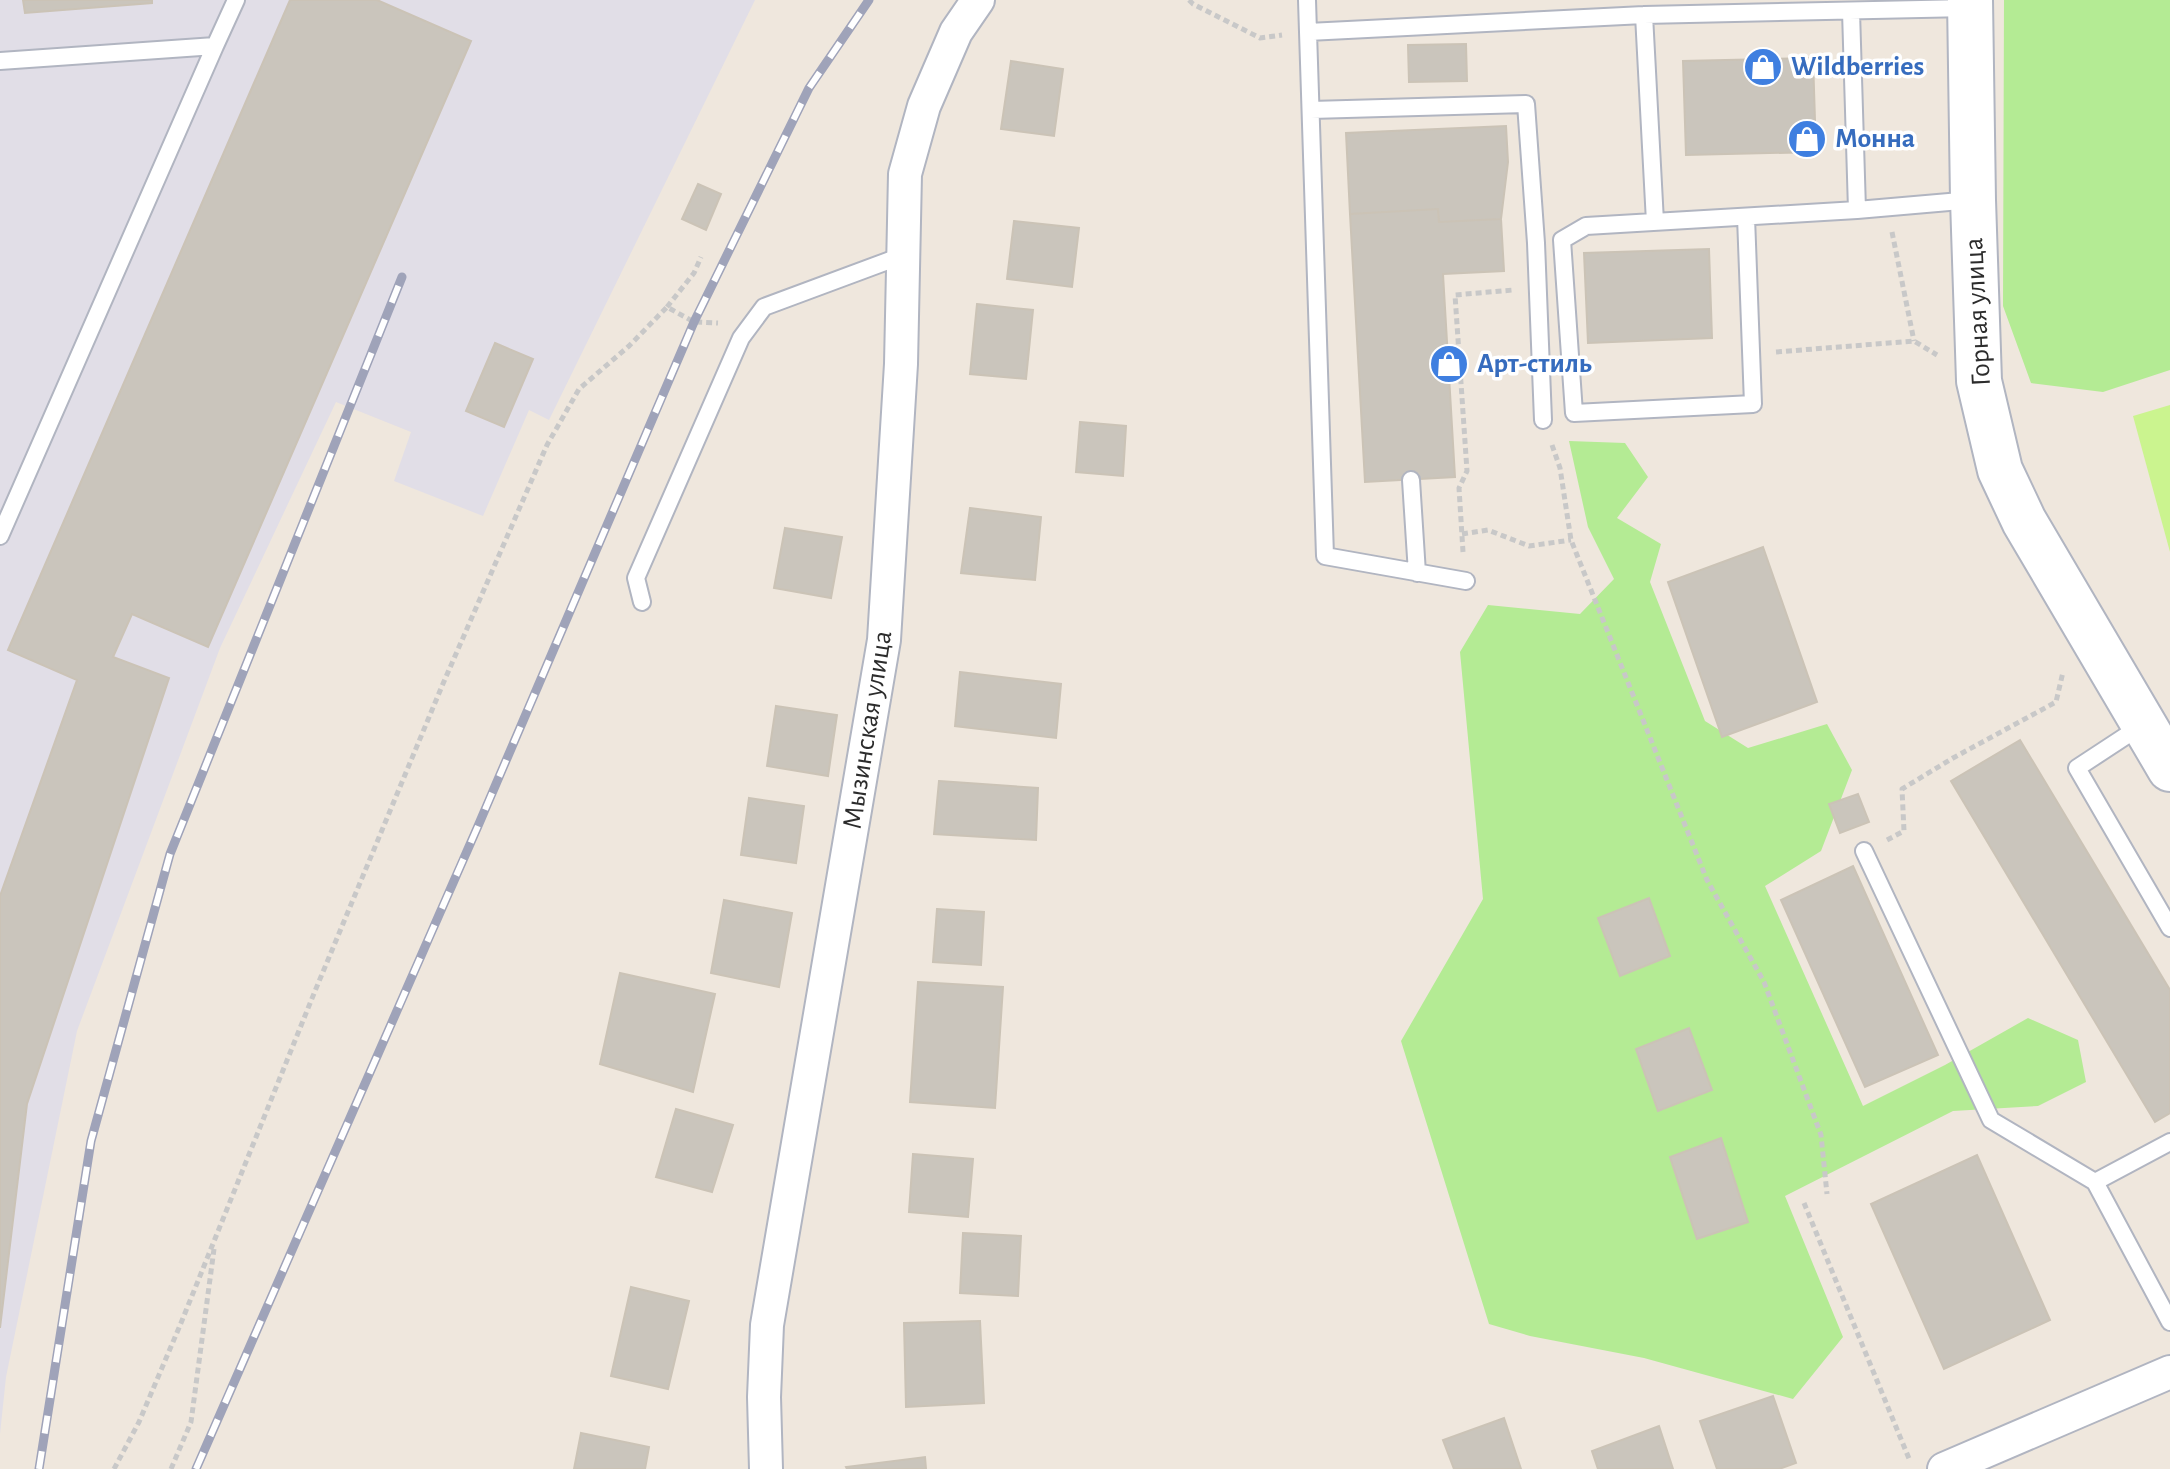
<svg xmlns="http://www.w3.org/2000/svg" width="2170" height="1469" font-family="'Alegreya Sans',sans-serif">
<style>
.industrial{fill:#e1dee7}
.green{fill:#b4eb94}
.pitch{fill:#cbf48f}
.building{fill:#cac5bc;stroke:#cbc3b6;stroke-width:2}
.lines{fill:none;stroke-linecap:round;stroke-linejoin:round}
.lane-casing{stroke:#b1b5c1;stroke-width:20}
.street-casing{stroke:#b1b5c1;stroke-width:36}
.secondary-casing{stroke:#b1b5c1;stroke-width:48}
.path{stroke:#c8c8c8;stroke-width:5;stroke-dasharray:6 4;stroke-linecap:butt}
.lane{stroke:#fff;stroke-width:16}
.street{stroke:#fff;stroke-width:32}
.secondary{stroke:#fff;stroke-width:44}
.rail-casing{stroke:#9fa3b9;stroke-width:9}
.rail{stroke:#fff;stroke-width:6;stroke-dasharray:18;stroke-linecap:butt}
.labels{text-anchor:middle;dominant-baseline:central;stroke-width:7;stroke-linejoin:round;paint-order:stroke}
.shop-label{font-size:28px;font-weight:bold;fill:#366cbe;stroke:#fff;text-anchor:start}
.street-label{font-size:28px;fill:#2c2c2c;stroke:#fff}
</style>
<rect width="100%" height="100%" fill="#efe7dd"/>
<!-- industrial -->
<path class="industrial" d="M0,0H755L549,420L529,410L483,516L394,481L411,432L336,402L220,648L77,1031L6,1377L0,1434Z"/>
<!-- green -->
<path class="green" d="M2004,0H2170V370L2103,392L2031,383L2003,306Z
M1569,441L1625,443L1648,477L1617,518L1661,544L1650,582L1705,721L1748,748L1827,724L1852,770L1821,851L1765,886L1863,1106L1945,1065L2028,1018L2078,1040L2086,1082L2038,1106L1953,1111L1785,1196L1843,1337L1793,1399L1644,1358L1530,1336L1489,1324L1401,1041L1483,899L1460,652L1488,605L1580,614L1614,579L1588,527Z"/>
<!-- pitch -->
<path class="pitch" d="M2170,405V552L2133,416Z"/>
<!-- building -->
<path class="building" d="M23,0H152V3L25,13Z
M290,0H377L471,41L208,647L132,614L113,657L169,678L27,1104L0,1328V896L77,680L8,650Z
M1466,44L1467,81L1409,82L1408,45Z
M1813,58L1816,152L1686,155L1683,61Z
M1011,61L1063,69L1054,136L1001,129Z
M1506,126L1508,162L1501,219L1439,222L1438,209L1350,214L1346,133Z
M698,184L721,194L706,230L682,219Z
M1438,209L1439,222L1501,219L1504,271L1443,274L1455,477L1365,482L1350,214Z
M1014,221L1079,228L1072,287L1007,279Z
M1709,249L1712,338L1588,343L1584,253Z
M977,304L1033,310L1026,379L970,374Z
M495,343L533,359L504,427L466,411Z
M1080,422L1126,426L1123,476L1076,472Z
M970,508L1041,517L1035,580L961,573Z
M785,528L842,537L831,598L774,588Z
M1763,547L1817,702L1722,737L1668,582Z
M960,672L1061,684L1056,738L955,726Z
M776,706L837,715L828,776L767,766Z
M2020,740L2170,990V1113L2155,1122L1951,781Z
M939,781L1038,788L1036,840L934,834Z
M1858,794L1869,822L1840,833L1829,804Z
M749,798L804,806L796,863L741,855Z
M1853,866L1938,1055L1865,1087L1781,900Z
M1649,898L1670,956L1620,976L1598,918Z
M724,900L792,913L779,987L711,973Z
M937,909L984,912L981,965L933,962Z
M620,973L715,994L693,1092L600,1064Z
M918,982L1003,987L995,1108L910,1102Z
M1689,1028L1712,1090L1658,1111L1636,1049Z
M676,1109L733,1125L712,1192L656,1177Z
M1721,1138L1748,1222L1697,1239L1670,1157Z
M913,1154L973,1159L968,1217L909,1212Z
M1977,1155L2050,1320L1944,1369L1871,1204Z
M963,1233L1021,1236L1018,1296L960,1293Z
M631,1287L689,1301L668,1389L611,1376Z
M980,1321L984,1403L906,1407L904,1323Z
M1773,1396L1796,1463L1779,1469H1717L1700,1421Z
M1504,1418L1521,1469H1454L1443,1440Z
M1659,1426L1673,1469H1598L1592,1451Z
M581,1433L649,1447L645,1469H574Z
M925,1457L926,1469H847L846,1467Z"/>
<g class="lines">
<defs>
<path id="lane" d="M1307,0L1308,32L1644,15L1969,8
M1851,11L1857,210
M1644,15L1655,222
M1308,32L1325,556L1466,581
M0,61L215,46L236,0
M1311,110L1526,104L1536,243L1543,420
M1746,217L1753,404L1574,413L1562,240L1586,226L1857,210L1972,200
M1411,480L1417,573
M0,536L215,46
M642,602L636,578L741,338L764,307L904,255
M2141,726L2077,768L2170,928
M1864,851L1991,1120L2095,1182L2170,1322
M2095,1182L2170,1142"/>
<path id="street" d="M766,1469L764,1397L767,1325L884,640L901,364L905,174L924,106L956,32L978,0
M1944,1469L2170,1372"/>
<path id="secondary" d="M1970,0L1973,200L1979,381L2000,470L2024,521L2170,769"/>
</defs>
<!-- lane casing -->
<use href="#lane" class="lane-casing"/>
<!-- street casing -->
<use href="#street" class="street-casing"/>
<!-- secondary casing -->
<use href="#secondary" class="secondary-casing"/>
<!-- path -->
<path class="path" d="M1189,0L1193,4L1260,38L1282,35
M1892,232L1914,341
M667,307L694,273L701,257
M1776,352L1914,341L1937,355
M1552,445L1560,468L1571,540L1707,880L1764,982L1821,1135L1827,1194
M1462,534L1488,530L1529,546L1571,540
M1463,552L1459,488L1467,471L1455,295L1513,290
M1887,840L1904,831L1902,789L1953,758L2056,702L2063,672
M1804,1203L1910,1461
M114,1469L139,1422L181,1323L315,991L442,686L547,445L579,389L629,346L667,307L694,322L718,323
M171,1469L191,1422L214,1249"/>
<!-- lane -->
<use href="#lane" class="lane"/>
<!-- street -->
<use href="#street" class="street"/>
<!-- secondary -->
<use href="#secondary" class="secondary"/>
<defs>
<path id="rail" d="M39,1469L91,1141L170,854L402,277
M196,1469L478,826L694,322L809,88L869,0"/>
</defs>
<!-- rail casing -->
<use href="#rail" class="rail-casing"/>
<!-- rail -->
<use href="#rail" class="rail"/>
</g>
<!-- icons -->
<defs>
<symbol id="shop-disc" viewBox="-11 -11 22 22"><circle r="9.5" fill="#3f7fe0" stroke="#fff"/><path d="M-5-2.5h2.3a2.7 3.5 0 0 1 5.4 0H5L5.5 6h-11ZM-1.5-2.5h3a1.5 2.3 0 0 0-3 0Z" fill="#fff"/></symbol>
</defs>
<g fill-rule="evenodd">
<use href="#shop-disc" x="1741" y="45" width="44" height="44"/>
<use href="#shop-disc" x="1785" y="117" width="44" height="44"/>
<use href="#shop-disc" x="1427" y="342" width="44" height="44"/>
</g>
<g class="labels">
<!-- shop labels -->
<g class="shop-label">
<text x="1791" y="67">Wildberries</text>
<text x="1835" y="139">Монна</text>
<text x="1477" y="364">Арт-стиль</text>
</g>
<!-- street labels -->
<g class="street-label">
<text transform="translate(1978 312) rotate(-93)">Горная улица</text>
<text transform="translate(868 730) rotate(-81)">Мызинская улица</text>
</g>
</g>
</svg>
